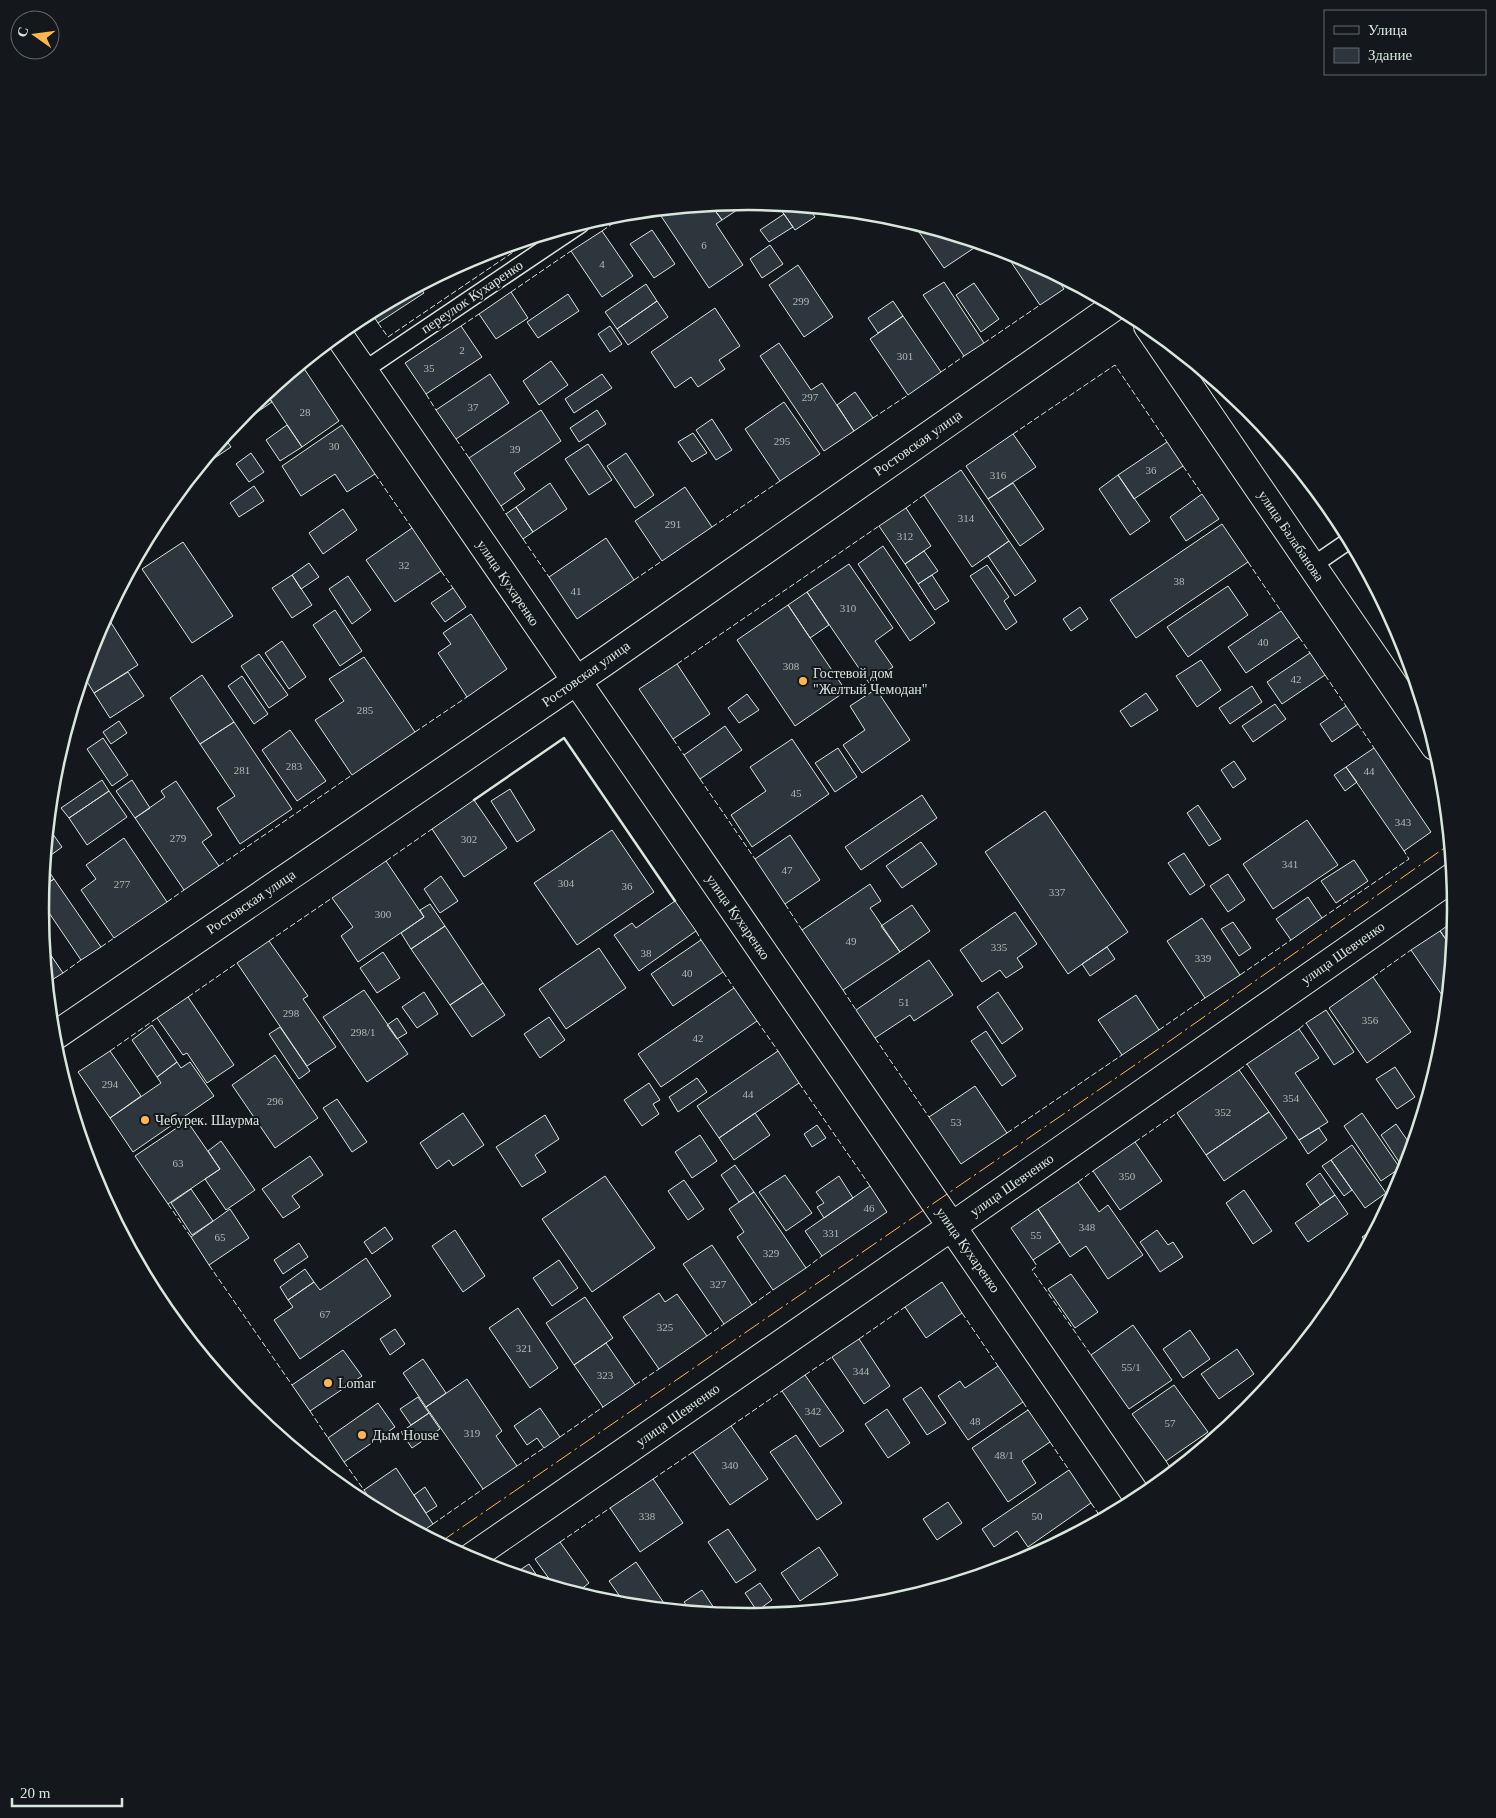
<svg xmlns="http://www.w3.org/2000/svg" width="1496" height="1818" font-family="Georgia,serif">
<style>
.building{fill:#2c363c;stroke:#d8e6dc}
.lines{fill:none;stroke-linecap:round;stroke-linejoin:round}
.lane-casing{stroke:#d8e6dc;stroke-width:19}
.street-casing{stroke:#d8e6dc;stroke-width:30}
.lane{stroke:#14181c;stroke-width:16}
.street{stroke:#14181c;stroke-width:28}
.fence{stroke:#d8e6dc;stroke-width:1;stroke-dasharray:6 2.5;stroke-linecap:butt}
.wall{stroke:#d8e6dc;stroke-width:2.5}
.power{stroke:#ffb74d;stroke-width:1;stroke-dasharray:18 4 2.5 4;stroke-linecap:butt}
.poi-dot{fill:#ffb74d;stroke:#14181c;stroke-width:2}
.labels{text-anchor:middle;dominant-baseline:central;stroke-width:4;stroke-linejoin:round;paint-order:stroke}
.number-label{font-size:11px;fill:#adbab4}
.street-label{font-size:14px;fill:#d8e6dc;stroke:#14181c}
.poi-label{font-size:14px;fill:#d8e6dc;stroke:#14181c;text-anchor:start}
.rim{fill:none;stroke:#d8e6dc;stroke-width:2.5}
</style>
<rect width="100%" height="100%" fill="#14181c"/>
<!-- building -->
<path class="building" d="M732,203L737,210L722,220L711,205Z
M777,204L808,207L815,217L795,230Z
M711,205L722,220L716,224L743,265L709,288L657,210Z
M784,214L793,227L769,242L760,230Z
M914,223L927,227L919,232Z
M927,227L979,243L980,244L944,268L919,232Z
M652,230L675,264L654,278L630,244Z
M602,231L633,276L602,297L571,251Z
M770,245L783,264L762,278L750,259Z
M1016,254L1054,274L1064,289L1040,305L1009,259Z
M798,265L833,317L804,337L769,285Z
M944,282L984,343L964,356L923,295Z
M974,283L999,319L981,332L956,295Z
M646,284L657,301L617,329L605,312Z
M419,286L424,293L378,323L371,312Z
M511,292L528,318L496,339L479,314Z
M568,294L579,311L538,338L527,322Z
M657,301L668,317L628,345L617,329Z
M893,301L903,316L878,333L868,318Z
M715,308L740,346L719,360L725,369L698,387L691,377L675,388L651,352Z
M903,316L941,372L908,395L870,339Z
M461,326L482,357L426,394L405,363Z
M610,326L622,344L610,352L598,334Z
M779,343L811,390L822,383L854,431L824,451L760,356Z
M551,361L568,385L539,405L523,381Z
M301,364L339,421L302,447L266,393Z
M490,374L509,403L456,439L436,410Z
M602,374L612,388L574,413L565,399Z
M855,392L873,418L854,431L837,405Z
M266,393L272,402L228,432L248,408Z
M784,402L820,454L780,481L745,429Z
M541,410L561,441L514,473L525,489L501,506L469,458Z
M597,410L606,424L579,442L570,428Z
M712,419L732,450L716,460L696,430Z
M287,425L302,447L280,461L266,440Z
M342,425L375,474L347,492L335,474L301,496L282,466Z
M693,433L707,453L692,462L678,442Z
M1013,434L1036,467L988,499L966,466Z
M224,437L231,447L197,470Z
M1167,442L1183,466L1134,499L1118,475Z
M588,444L612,480L589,495L565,459Z
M251,453L264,472L249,482L236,464Z
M626,453L654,495L635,508L607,466Z
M961,470L1009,541L972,567L924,495Z
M1118,475L1150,521L1130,535L1099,489Z
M550,483L567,509L533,532L516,507Z
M1013,483L1044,529L1020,546L988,499Z
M254,486L264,501L239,517L230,503Z
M685,487L712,527L662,561L635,521Z
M1202,494L1219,519L1186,541L1170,517Z
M516,507L533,532L523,539L506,514Z
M906,508L931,546L905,564L879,526Z
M343,509L357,530L323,554L309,533Z
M1222,524L1248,562L1136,638L1110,600Z
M412,528L441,571L395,602L366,560Z
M606,538L634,580L577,619L549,577Z
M1009,541L1036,581L1015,596L988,556Z
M183,542L233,616L192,643L142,569Z
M883,546L935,623L910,641L858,564Z
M924,551L938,571L918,584L905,564Z
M309,563L319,577L301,589L292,575Z
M849,564L893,628L875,641L893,667L869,683L807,592Z
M987,565L1009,597L1004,601L1017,622L1006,630L970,576Z
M292,575L312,605L292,618L272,588Z
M932,575L949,601L935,610L918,584Z
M348,576L371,610L352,624L329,589Z
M1228,586L1248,615L1188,657L1167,627Z
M453,588L466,607L445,622L431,603Z
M807,592L829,625L810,638L788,605Z
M788,605L846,691L795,726L737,640Z
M1080,607L1088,619L1071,631L1063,619Z
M335,610L362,651L340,666L313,625Z
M1281,611L1299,637L1246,673L1228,647Z
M471,614L507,669L467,697L438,653L451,644L443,633Z
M106,615L138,665L94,693L83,675L94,638Z
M282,641L306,677L289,689L265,653Z
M1310,653L1325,675L1282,704L1267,682Z
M259,654L288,695L269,708L241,666Z
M364,657L415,732L352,775L315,720L344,701L329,679Z
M1201,660L1221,690L1197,707L1176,676Z
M677,664L710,714L673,739L639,689Z
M128,672L144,696L110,718L94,693Z
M202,675L234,722L200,744L170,698Z
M242,676L268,714L254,724L228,686Z
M1252,686L1262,702L1230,724L1219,708Z
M876,689L910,740L862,773L843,745L865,730L850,706Z
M1146,693L1158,710L1131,727L1120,711Z
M747,694L759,710L739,723L728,708Z
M1275,704L1286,719L1253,742L1242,726Z
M1346,706L1358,724L1332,742L1320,724Z
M119,721L127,733L111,744L103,732Z
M68,722L73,728L65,734Z
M234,722L292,809L240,844L217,808L235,796L200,744Z
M725,726L742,750L700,779L684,755Z
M290,730L326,781L297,801L262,750Z
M103,738L128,775L112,786L87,749Z
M792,739L829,794L752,847L731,815L766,791L750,767Z
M838,748L857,777L835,792L815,763Z
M1374,748L1431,832L1404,851L1346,767Z
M1234,761L1246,779L1233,788L1221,770Z
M1346,767L1357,782L1345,791L1334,775Z
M102,780L109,791L69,818L61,808Z
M132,780L150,808L135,818L116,791Z
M176,781L212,835L202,842L219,866L184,890L135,818L165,797L161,791Z
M510,789L535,830L517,842L491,801Z
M109,791L127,817L87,845L69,818Z
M922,795L937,818L861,870L845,847Z
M474,800L507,848L464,877L432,829Z
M1198,805L1221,839L1209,846L1187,813Z
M1045,811L1128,932L1068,974L985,852Z
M1307,820L1338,865L1273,909L1243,864Z
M48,827L62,847L47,858L45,855Z
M612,830L654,892L577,945L534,883Z
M790,835L820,880L785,904L755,859Z
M124,838L167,902L114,938L81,890L96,879L86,865Z
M921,842L937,864L902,888L886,866Z
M1184,853L1205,885L1190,895L1168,863Z
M1354,860L1368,881L1336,903L1321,881Z
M386,861L424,917L358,962L341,936L353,927L332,898Z
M44,864L54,879L42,887Z
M1228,874L1245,900L1228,912L1210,886Z
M441,876L458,901L440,913L424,889Z
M54,879L101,947L81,960L41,901L42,887Z
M870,884L881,901L870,908L900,952L843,990L802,930Z
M1308,897L1322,918L1291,940L1276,919Z
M675,901L696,931L639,971L614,935L632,923L636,928Z
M430,904L445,926L411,949L401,933L424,917L420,910Z
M912,905L930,931L900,952L881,926Z
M1015,912L1037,944L1017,958L1023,967L1006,978L1000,970L982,982L960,950Z
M1202,918L1240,975L1205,998L1167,941Z
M1455,920L1452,948L1440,931Z
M1233,922L1251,948L1239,956L1221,929Z
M445,926L483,983L450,1005L411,949Z
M1440,931L1452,948L1447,996L1444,998L1411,950Z
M701,940L723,972L673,1006L651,974Z
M269,941L308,996L303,999L336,1047L307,1066L237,963Z
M44,945L63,973L47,983Z
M1107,947L1115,959L1090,976L1082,964Z
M599,948L626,988L566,1029L539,989Z
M383,952L400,978L377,993L360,968Z
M929,960L953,995L914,1021L910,1015L875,1038L856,1010Z
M1373,977L1411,1032L1367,1063L1329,1008Z
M483,983L505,1015L472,1037L450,1005Z
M734,988L757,1021L661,1087L638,1054Z
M364,990L408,1054L367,1082L323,1017Z
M424,992L438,1014L417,1028L402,1007Z
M998,992L1023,1029L1002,1044L977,1007Z
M1136,995L1159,1030L1122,1055L1098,1020Z
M188,997L234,1065L207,1083L187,1053L183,1055L157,1018Z
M1326,1010L1354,1052L1334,1065L1306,1023Z
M549,1017L565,1040L540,1058L524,1034Z
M397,1018L407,1033L397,1039L387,1025Z
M152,1025L177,1062L157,1077L132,1040Z
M280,1027L310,1071L299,1079L269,1034Z
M1299,1029L1319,1058L1295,1073L1328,1122L1299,1140L1247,1064Z
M986,1031L1016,1076L1002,1086L971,1041Z
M110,1051L141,1096L110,1118L78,1072Z
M778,1051L799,1083L719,1138L697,1106Z
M275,1055L318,1118L275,1148L232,1085Z
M177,1062L181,1068L190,1062L214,1096L133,1152L110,1118L161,1083L157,1077Z
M1395,1067L1415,1097L1397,1109L1376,1079Z
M1239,1070L1269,1112L1206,1155L1177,1113Z
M697,1078L707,1092L678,1112L669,1097Z
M649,1083L660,1100L653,1104L659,1114L642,1126L624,1100Z
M975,1086L1007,1133L961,1164L929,1117Z
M337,1099L367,1142L352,1152L323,1108Z
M1269,1112L1287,1138L1224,1181L1206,1155Z
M463,1113L484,1145L453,1166L449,1160L437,1169L420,1143Z
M755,1113L770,1135L734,1160L719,1138Z
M1362,1113L1400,1168L1381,1181L1344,1126Z
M545,1115L559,1139L535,1155L546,1172L522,1187L496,1147Z
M187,1121L220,1169L168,1204L135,1156Z
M1396,1124L1412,1147L1408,1160L1401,1165L1381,1135Z
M817,1125L826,1138L812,1147L804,1134Z
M1319,1128L1327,1140L1308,1154L1299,1140Z
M700,1135L717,1161L692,1178L675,1152Z
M221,1141L255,1190L226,1210L205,1179L220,1169L208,1151Z
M1135,1142L1162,1181L1120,1210L1093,1171Z
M1352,1145L1386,1193L1365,1208L1331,1160Z
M310,1156L323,1175L292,1196L300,1207L283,1218L262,1189Z
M1331,1160L1352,1190L1344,1196L1322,1166Z
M735,1165L754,1192L739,1202L721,1175Z
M1320,1173L1335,1195L1320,1205L1306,1184Z
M785,1175L812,1213L786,1231L759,1192Z
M605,1176L655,1248L592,1292L542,1219Z
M839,1176L853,1198L824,1218L817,1207L824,1203L816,1192Z
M684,1180L704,1209L688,1220L668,1191Z
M1078,1182L1099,1212L1108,1205L1143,1255L1108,1279L1086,1246L1070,1257L1038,1209Z
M870,1186L887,1212L822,1256L805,1231Z
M191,1189L213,1221L192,1235L171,1203Z
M1244,1190L1272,1231L1253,1244L1226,1203Z
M754,1192L806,1268L773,1290L737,1237L744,1232L729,1209Z
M1335,1195L1348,1214L1308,1242L1295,1223Z
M230,1209L249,1238L209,1265L191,1237Z
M1038,1209L1060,1242L1033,1260L1011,1228Z
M385,1227L393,1239L372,1254L364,1242Z
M1377,1227L1368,1245L1362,1237Z
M455,1230L485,1276L463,1292L432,1246Z
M1157,1230L1168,1245L1173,1242L1183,1257L1160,1272L1140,1242Z
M299,1243L308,1257L283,1274L274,1260Z
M712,1245L752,1305L724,1324L683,1264Z
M366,1258L391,1296L300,1359L274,1320L293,1307L288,1300L314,1282L320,1290Z
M559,1260L578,1288L552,1306L533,1278Z
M305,1269L314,1282L288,1300L280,1287Z
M1071,1274L1098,1312L1075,1328L1048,1289Z
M942,1282L962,1313L926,1338L905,1307Z
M659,1293L665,1302L677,1294L707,1336L659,1369L623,1317Z
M585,1297L613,1338L574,1365L546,1323Z
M518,1308L558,1368L530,1388L489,1328Z
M1133,1325L1172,1380L1129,1409L1091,1355Z
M395,1329L405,1344L390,1355L380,1339Z
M1190,1330L1210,1359L1183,1378L1163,1349Z
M859,1339L890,1386L864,1404L832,1357Z
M606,1343L635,1385L603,1407L574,1365Z
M1237,1349L1254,1374L1219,1399L1201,1374Z
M343,1350L362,1376L310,1411L292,1385Z
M423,1359L446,1393L426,1407L403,1373Z
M998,1366L1023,1402L968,1440L938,1396L960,1381L965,1388Z
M805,1375L844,1431L820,1447L782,1391Z
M467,1379L502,1431L496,1436L517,1466L483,1489L426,1407Z
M1273,1380L1259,1397L1256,1392Z
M1174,1385L1208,1432L1166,1461L1132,1414Z
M921,1387L946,1423L927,1435L903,1399Z
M418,1397L429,1413L411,1425L400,1409Z
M378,1403L395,1427L344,1462L328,1438Z
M540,1408L560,1437L544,1448L537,1438L527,1445L514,1426Z
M887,1409L910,1443L888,1458L865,1424Z
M1028,1410L1050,1442L1022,1461L1036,1483L1008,1502L972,1448Z
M429,1413L440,1429L412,1448L401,1432Z
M731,1426L768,1479L730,1505L693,1452Z
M796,1435L842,1503L817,1520L770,1452Z
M396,1468L433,1524L420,1533L377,1509L364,1490Z
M1069,1470L1091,1503L1028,1547L1017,1531L994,1547L982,1529Z
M653,1479L683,1523L640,1552L610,1508Z
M425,1487L437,1506L426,1513L414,1495Z
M948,1502L962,1523L937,1540L923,1519Z
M728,1529L756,1570L736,1583L708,1542Z
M560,1542L589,1583L580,1590L584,1596L555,1587L535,1559Z
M819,1547L838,1575L800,1601L781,1573Z
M636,1562L668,1609L626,1605L609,1581Z
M529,1564L542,1583L514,1574Z
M760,1583L772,1600L757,1611L745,1593Z
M702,1590L718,1614L691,1611L684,1602Z"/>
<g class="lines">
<defs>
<path id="lane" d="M363,371L581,224
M1312,566L1350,540"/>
<path id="street" d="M1148,326L1435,746
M338,334L1139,1499
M53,1037L604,662L1115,306
M469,1559L951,1227L1453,877"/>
</defs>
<!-- lane casing -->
<use href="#lane" class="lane-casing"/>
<!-- street casing -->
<use href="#street" class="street-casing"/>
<!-- lane -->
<use href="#lane" class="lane"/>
<!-- street -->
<use href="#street" class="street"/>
<!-- fence -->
<path class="fence" d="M602,231L628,213
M511,292L571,251
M378,323L388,337L534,238
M461,326L479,314
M984,343L1040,305
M941,372L964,356
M426,394L436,410
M873,418L908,395
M1013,434L1115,365L1167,442
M456,439L469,458
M1183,466L1202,494
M375,474L412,528
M501,506L506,514
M906,508L924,495
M712,527L780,481
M523,539L549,577
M1248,562L1281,611
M441,571L453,588
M634,580L662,561
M1299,637L1310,653
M677,664L879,526
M1325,675L1346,706
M1358,724L1374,748
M415,732L467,697
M673,739L684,755
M700,779L755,859
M386,861L432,829
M219,866L352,775
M167,902L184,890
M785,904L802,930
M1322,918L1409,859L1404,851
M696,931L701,940
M269,941L332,898
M101,947L114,938
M723,972L734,988
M63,973L81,960
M1240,975L1291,940
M1373,977L1411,950
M843,990L856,1010
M188,997L237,963
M757,1021L778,1051
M1299,1029L1306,1023
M1159,1030L1205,998
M875,1038L929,1117
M110,1051L157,1018
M1239,1070L1247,1064
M799,1083L870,1186
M1007,1133L1122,1055
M1135,1142L1177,1113
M1078,1182L1093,1171
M168,1204L191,1237
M1033,1260L1037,1266L1032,1270L1091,1355
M209,1265L292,1385
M806,1268L822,1256
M752,1305L773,1290
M962,1313L998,1366
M707,1336L724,1324
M859,1339L905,1307
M805,1375L832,1357
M635,1385L659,1369
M1023,1402L1028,1410
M310,1411L328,1438
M731,1426L782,1391
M560,1437L603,1407
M1050,1442L1069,1470
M1166,1461L1173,1472
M344,1462L364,1490
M517,1466L544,1448
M653,1479L693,1452
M1091,1503L1102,1519
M433,1524L483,1489
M560,1542L610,1508"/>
<!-- wall -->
<path class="wall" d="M474,800L564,738L675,901"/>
<!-- power -->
<path class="power" d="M439,1543L1164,1045L1450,844"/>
</g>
<!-- markers -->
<g class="poi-dot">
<circle cx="803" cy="681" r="5"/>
<circle cx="145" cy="1120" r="5"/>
<circle cx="328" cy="1383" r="5"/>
<circle cx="362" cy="1435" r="5"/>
</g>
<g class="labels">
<!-- number labels -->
<g class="number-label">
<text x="704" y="245">6</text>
<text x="602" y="264">4</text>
<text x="801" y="301">299</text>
<text x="462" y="350">2</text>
<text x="905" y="356">301</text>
<text x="429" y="368">35</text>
<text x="810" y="397">297</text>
<text x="473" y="407">37</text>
<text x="305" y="412">28</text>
<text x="782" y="441">295</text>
<text x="334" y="446">30</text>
<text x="515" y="449">39</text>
<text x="1151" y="470">36</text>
<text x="998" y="475">316</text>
<text x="966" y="518">314</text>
<text x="673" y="524">291</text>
<text x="905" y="536">312</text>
<text x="404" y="565">32</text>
<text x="1179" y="581">38</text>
<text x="576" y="591">41</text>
<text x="848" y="608">310</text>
<text x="1263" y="642">40</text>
<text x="791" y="666">308</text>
<text x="1296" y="679">42</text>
<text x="365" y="710">285</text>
<text x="294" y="766">283</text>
<text x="242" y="770">281</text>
<text x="1369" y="771">44</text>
<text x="796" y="793">45</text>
<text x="1403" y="822">343</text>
<text x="178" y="838">279</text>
<text x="469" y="839">302</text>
<text x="1290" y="864">341</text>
<text x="787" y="870">47</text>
<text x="566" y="883">304</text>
<text x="122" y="884">277</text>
<text x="627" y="886">36</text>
<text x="1057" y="892">337</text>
<text x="383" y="914">300</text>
<text x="851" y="941">49</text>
<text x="999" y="947">335</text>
<text x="646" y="953">38</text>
<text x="1203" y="958">339</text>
<text x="687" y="973">40</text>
<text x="904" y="1002">51</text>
<text x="291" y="1013">298</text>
<text x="1370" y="1020">356</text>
<text x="363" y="1032">298/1</text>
<text x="698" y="1038">42</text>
<text x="110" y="1084">294</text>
<text x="748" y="1094">44</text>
<text x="1291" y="1098">354</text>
<text x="275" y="1101">296</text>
<text x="1223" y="1112">352</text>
<text x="956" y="1122">53</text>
<text x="178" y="1163">63</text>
<text x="1127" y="1176">350</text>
<text x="869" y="1208">46</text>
<text x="1087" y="1227">348</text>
<text x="831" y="1233">331</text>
<text x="1036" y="1235">55</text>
<text x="220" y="1237">65</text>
<text x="771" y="1253">329</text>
<text x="718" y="1284">327</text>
<text x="325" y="1314">67</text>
<text x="665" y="1327">325</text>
<text x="524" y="1348">321</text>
<text x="1131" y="1367">55/1</text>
<text x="861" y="1371">344</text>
<text x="605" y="1375">323</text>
<text x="813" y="1411">342</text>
<text x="975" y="1421">48</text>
<text x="1170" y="1423">57</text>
<text x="472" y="1433">319</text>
<text x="1004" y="1455">48/1</text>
<text x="730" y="1465">340</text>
<text x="647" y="1516">338</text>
<text x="1037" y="1516">50</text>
</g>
<!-- street labels -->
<g class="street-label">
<text transform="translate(472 297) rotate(-34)">переулок Кухаренко</text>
<text transform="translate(918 443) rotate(-35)">Ростовская улица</text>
<text transform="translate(1291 536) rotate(56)">улица Балабанова</text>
<text transform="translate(508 583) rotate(56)">улица Кухаренко</text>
<text transform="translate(586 674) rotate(-35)">Ростовская улица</text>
<text transform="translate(251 902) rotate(-34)">Ростовская улица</text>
<text transform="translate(738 917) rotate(55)">улица Кухаренко</text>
<text transform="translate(1343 953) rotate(-35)">улица Шевченко</text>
<text transform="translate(1012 1185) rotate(-35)">улица Шевченко</text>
<text transform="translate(968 1250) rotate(55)">улица Кухаренко</text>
<text transform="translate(678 1415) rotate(-35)">улица Шевченко</text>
</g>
<!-- poi labels -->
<g class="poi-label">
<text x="813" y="673">Гостевой дом<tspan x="813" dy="16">"Желтый Чемодан"</tspan></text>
<text x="155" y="1120">Чебурек. Шаурма</text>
<text x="338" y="1383">Lomar</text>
<text x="372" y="1435">Дым House</text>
</g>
</g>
<!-- crop -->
<path d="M0 0H1496V1818H0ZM49 909a699 699 0 1 1 1398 0a699 699 0 1 1-1398 0Z" fill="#14181c" fill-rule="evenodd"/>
<path class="rim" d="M49 909a699 699 0 1 1 1398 0a699 699 0 1 1-1398 0Z"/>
<!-- legend -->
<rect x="1324" y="10" width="162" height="65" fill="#14181c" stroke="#626a69"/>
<rect x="1334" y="26" width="25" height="8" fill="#14181c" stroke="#626a69"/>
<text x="1368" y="35" font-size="15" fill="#d8e6dc">Улица</text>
<rect x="1334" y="48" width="25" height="15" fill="#2c363c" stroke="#626a69"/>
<text x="1368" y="60" font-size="15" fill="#d8e6dc">Здание</text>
<!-- north arrow -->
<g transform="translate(35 35) rotate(284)"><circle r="24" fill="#14181c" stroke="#626a69"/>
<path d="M0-4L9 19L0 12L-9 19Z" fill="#ffb74d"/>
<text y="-8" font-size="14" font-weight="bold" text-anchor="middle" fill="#d8e6dc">С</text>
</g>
<!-- scale -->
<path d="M12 1798v8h110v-8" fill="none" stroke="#d8e6dc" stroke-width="2.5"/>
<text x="20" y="1798" font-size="15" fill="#d8e6dc" stroke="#14181c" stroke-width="4" paint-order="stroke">20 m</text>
</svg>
